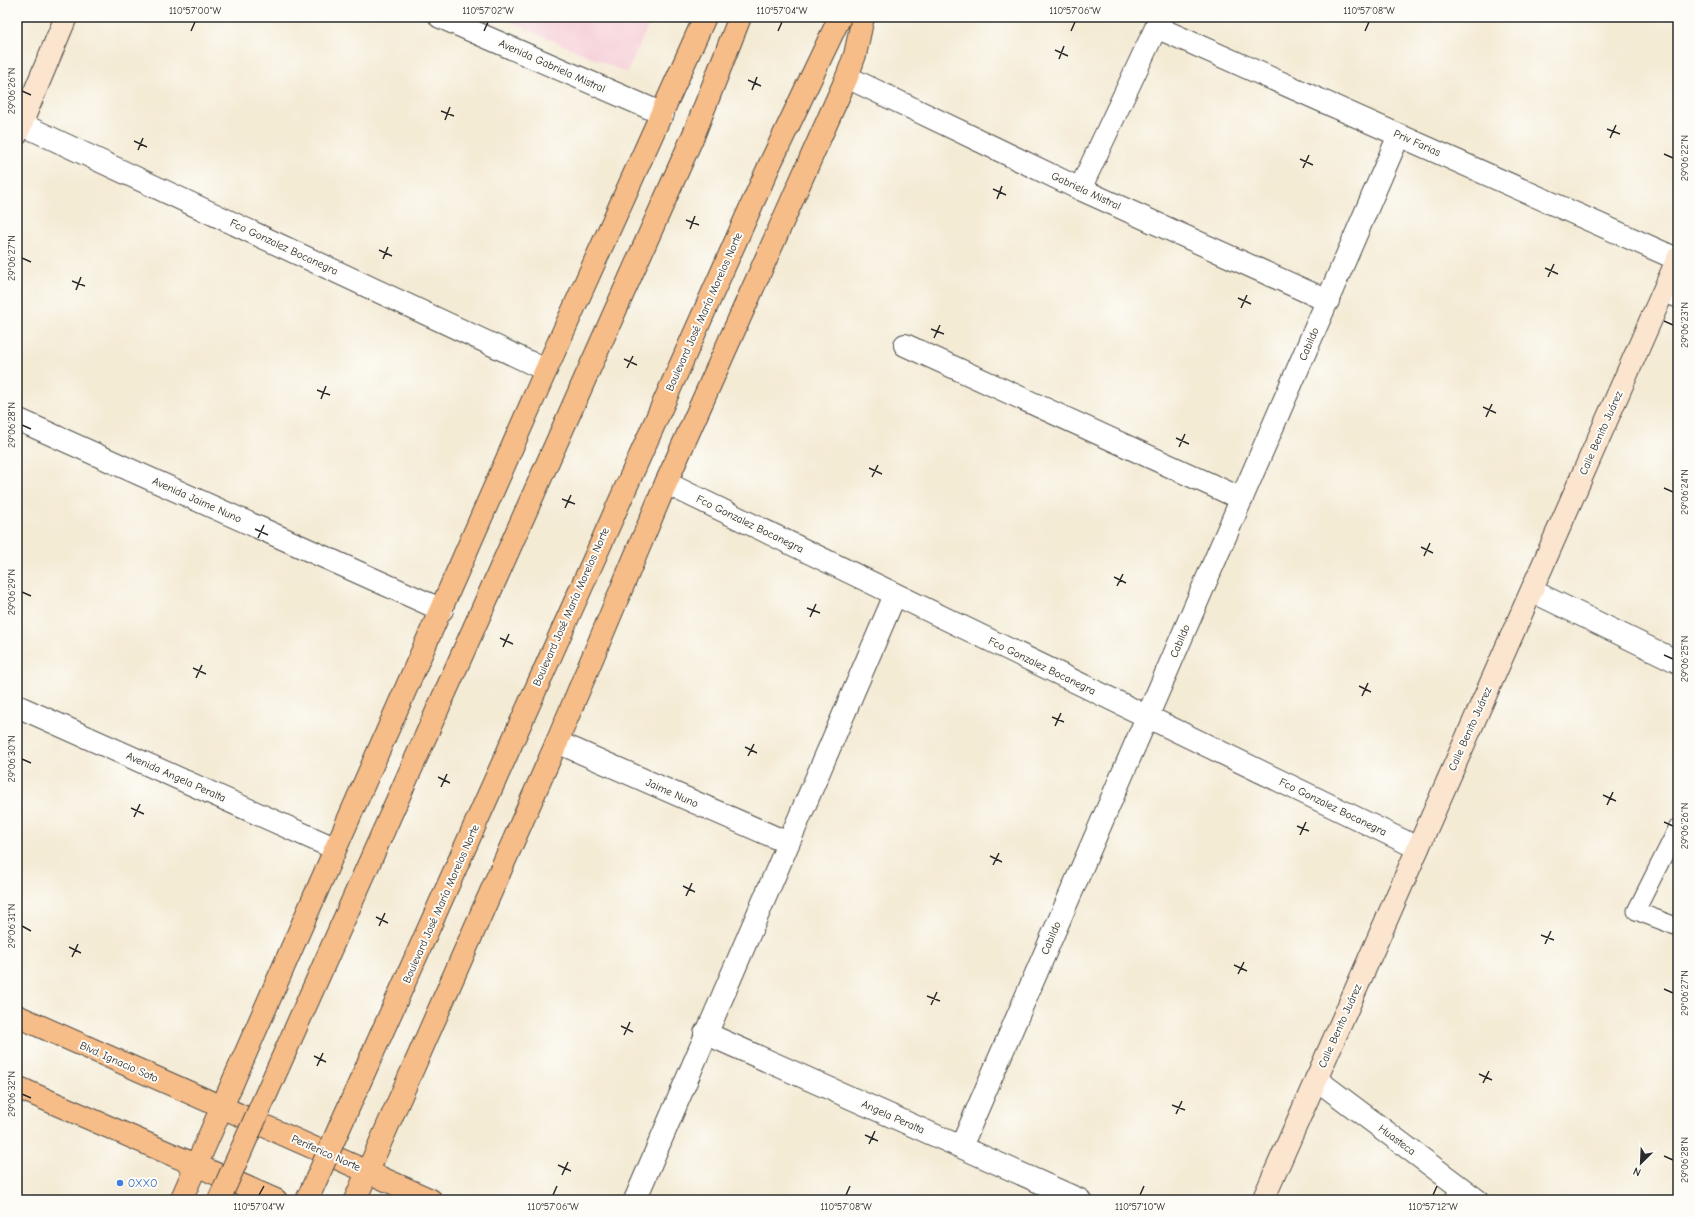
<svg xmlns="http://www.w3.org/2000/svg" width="1695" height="1217" font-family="'Comic Neue',sans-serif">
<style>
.built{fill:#f6cfd9}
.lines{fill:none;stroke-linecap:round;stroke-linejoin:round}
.lane-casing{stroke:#494844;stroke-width:19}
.street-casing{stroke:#494844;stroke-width:24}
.secondary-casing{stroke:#494844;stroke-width:24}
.primary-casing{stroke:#494844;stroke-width:24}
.lane{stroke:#fff;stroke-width:17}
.street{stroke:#fff;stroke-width:22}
.secondary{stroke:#fce5cf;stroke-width:22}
.primary{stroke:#f7bd88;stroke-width:22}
.primary-bridge-casing{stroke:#494844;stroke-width:24;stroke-linecap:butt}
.primary-bridge{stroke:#f7bd88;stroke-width:22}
.ticks{fill:none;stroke:#2b2b2b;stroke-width:1.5}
.shop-dot{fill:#3f7fe0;stroke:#fdfcf7;stroke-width:1.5}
.labels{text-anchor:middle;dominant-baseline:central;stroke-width:4;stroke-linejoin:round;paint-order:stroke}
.street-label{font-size:11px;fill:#2b2b2b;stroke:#fdfcf7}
.shop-label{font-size:11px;fill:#366cbe;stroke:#fdfcf7;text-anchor:start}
.neatline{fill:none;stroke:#2b2b2b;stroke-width:1.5}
.ticks-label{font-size:10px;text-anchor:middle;fill:#2b2b2b}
</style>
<rect width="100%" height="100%" fill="#fdfcf7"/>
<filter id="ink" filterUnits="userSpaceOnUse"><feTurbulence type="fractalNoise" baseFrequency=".025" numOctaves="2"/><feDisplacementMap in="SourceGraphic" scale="8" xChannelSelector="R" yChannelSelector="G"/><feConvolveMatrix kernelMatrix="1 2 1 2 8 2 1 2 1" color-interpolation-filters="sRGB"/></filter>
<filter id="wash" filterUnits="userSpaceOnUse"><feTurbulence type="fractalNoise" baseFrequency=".012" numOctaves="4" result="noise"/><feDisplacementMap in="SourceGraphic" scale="16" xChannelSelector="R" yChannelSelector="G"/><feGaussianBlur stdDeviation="0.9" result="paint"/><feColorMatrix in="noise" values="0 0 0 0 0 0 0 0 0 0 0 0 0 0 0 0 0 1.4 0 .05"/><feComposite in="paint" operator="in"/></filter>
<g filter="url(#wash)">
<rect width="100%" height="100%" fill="#f4ebd5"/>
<!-- built -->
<path class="built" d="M500,17H652L627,73Z"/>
</g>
<g filter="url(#ink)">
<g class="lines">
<defs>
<path id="lane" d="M1662,293L1678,299
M1678,827L1636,911L1678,927
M1453,1200L1460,1187"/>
<path id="street" d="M440,17L663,114
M1156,27L1677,259
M847,77L1080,189L1328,301
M21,124L546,370
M1080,189L1161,17
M905,345L1242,499
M17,419L442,610
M666,483L1418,848
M1532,591L1678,662
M17,706L334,848
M557,742L788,843
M705,1033L1080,1200
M1316,1079L1477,1200
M961,1147L1399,135
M635,1200L895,595"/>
<path id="secondary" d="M17,134L66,17
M1263,1200L1678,258"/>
<path id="primary" d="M694,134L740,17
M770,164L840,17
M17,1016L431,1200
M17,1087L276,1200
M181,1200L546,370L705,17
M355,1200L557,742L666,483L847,77L855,55L863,17"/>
</defs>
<!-- lane casing -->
<use href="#lane" class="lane-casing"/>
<!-- street casing -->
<use href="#street" class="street-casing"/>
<!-- secondary casing -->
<use href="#secondary" class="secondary-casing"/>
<!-- primary casing -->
<use href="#primary" class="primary-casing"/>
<!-- lane -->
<use href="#lane" class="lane"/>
<!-- street -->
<use href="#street" class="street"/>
<!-- secondary -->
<use href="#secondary" class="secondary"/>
<!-- primary -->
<use href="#primary" class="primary"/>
<defs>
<path id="primary-bridge" d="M219,1200L694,134
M307,1200C464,856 615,509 770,164"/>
</defs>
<!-- primary-bridge casing -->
<use href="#primary-bridge" class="primary-bridge-casing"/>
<!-- primary-bridge -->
<use href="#primary-bridge" class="primary-bridge"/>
</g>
</g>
<!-- ticks -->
<path class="ticks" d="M191,31L195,22M484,31L488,22M778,31L782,22M1071,31L1075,22M1365,31L1369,22M1055,50L1068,56M1059,59L1064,46M748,80L761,86M752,90L757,77M22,91L31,95M441,111L454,116M445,120L450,107M1607,129L1620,134M1610,138L1616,125M134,141L147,147M138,150L143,138M1664,154L1673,158M1300,159L1313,165M1303,168L1309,155M993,189L1006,195M997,199L1002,186M686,220L699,225M690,229L695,216M379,250L392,256M22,258L31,262M383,259L388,247M1545,268L1558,274M1548,277L1554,264M72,281L85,286M76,290L81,277M1238,298L1251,304M1241,308L1247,295M1664,321L1673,325M931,329L944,334M934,338L940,325M624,359L637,365M627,368L633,356M317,390L330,395M321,399L326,386M1483,407L1496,413M1486,417L1492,404M22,425L31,429M1176,438L1189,444M1179,447L1185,434M869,468L882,474M872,477L878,465M1664,488L1673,492M562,499L575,504M565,508L571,495M255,529L268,535M258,538L264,525M1421,547L1433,553M1424,556L1430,543M1114,577L1126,583M1117,586L1123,574M22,592L31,596M807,608L820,613M810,617L816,604M500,638L513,644M503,647L509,634M1664,655L1673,659M193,668L206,674M196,678L202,665M1359,686L1371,692M1362,696L1368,683M1052,717L1064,722M1055,726L1061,713M745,747L757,753M748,756L754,744M22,759L31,763M438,777L450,783M441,787L447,774M1603,795L1616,801M1607,805L1613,792M131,808L144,814M134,817L140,804M1664,822L1673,826M1297,826L1309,831M1300,835L1306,822M990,856L1002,862M993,865L999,853M683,886L695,892M686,896L692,883M376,917L388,923M22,926L31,931M379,926L385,913M1541,935L1554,940M1545,944L1551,931M69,947L81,953M72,957L78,944M1234,965L1247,971M1238,974L1244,962M1664,989L1673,993M927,996L940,1001M931,1005L937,992M621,1026L633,1032M624,1035L630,1022M314,1056L326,1062M317,1066L323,1053M1479,1074L1492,1080M1483,1083L1489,1071M22,1094L31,1098M1172,1105L1185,1110M1176,1114L1182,1101M865,1135L878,1141M869,1144L875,1131M1664,1156L1673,1160M558,1165L571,1171M562,1175L568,1162M259,1195L264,1186M553,1195L557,1186M846,1195L850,1186M1140,1195L1144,1186M1433,1195L1437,1186"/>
<!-- markers -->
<circle class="shop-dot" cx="120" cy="1183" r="4"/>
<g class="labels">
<!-- street labels -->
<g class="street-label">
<text transform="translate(552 66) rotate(24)">Avenida Gabriela Mistral</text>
<text transform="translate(1417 143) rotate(24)">Priv Farias</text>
<text transform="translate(1086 191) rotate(25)">Gabriela Mistral</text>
<text transform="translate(284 247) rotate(25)">Fco Gonzalez Bocanegra</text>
<text transform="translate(704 312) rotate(-66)">Boulevard José María Morelos Norte</text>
<text transform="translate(1309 344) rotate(-67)">Cabildo</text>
<text transform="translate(1601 433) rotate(-66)">Calle Benito Juárez</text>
<text transform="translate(197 500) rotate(24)">Avenida Jaime Nuno</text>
<text transform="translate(750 524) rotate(26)">Fco Gonzalez Bocanegra</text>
<text transform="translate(571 607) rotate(-66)">Boulevard José María Morelos Norte</text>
<text transform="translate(1180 641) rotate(-67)">Cabildo</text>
<text transform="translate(1042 666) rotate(26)">Fco Gonzalez Bocanegra</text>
<text transform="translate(1470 729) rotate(-66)">Calle Benito Juárez</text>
<text transform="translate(176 777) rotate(24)">Avenida Angela Peralta</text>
<text transform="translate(672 793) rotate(24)">Jaime Nuno</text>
<text transform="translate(1333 807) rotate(26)">Fco Gonzalez Bocanegra</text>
<text transform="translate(441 904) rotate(-66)">Boulevard José María Morelos Norte</text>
<text transform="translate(1051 938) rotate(-67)">Cabildo</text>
<text transform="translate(1340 1026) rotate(-66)">Calle Benito Juárez</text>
<text transform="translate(119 1062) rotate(24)">Blvd. Ignacio Soto</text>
<text transform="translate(893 1117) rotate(24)">Angela Peralta</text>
<text transform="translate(1397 1140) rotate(37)">Huasteca</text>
<text transform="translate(326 1153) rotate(24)">Periferico Norte</text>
</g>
<!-- shop labels -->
<g class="shop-label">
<text x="128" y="1183">OXXO</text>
</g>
</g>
<!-- margin -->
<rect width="1695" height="1217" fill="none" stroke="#fdfcf7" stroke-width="44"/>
<!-- north arrow -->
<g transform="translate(1641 1163) rotate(204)" stroke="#fdfcf7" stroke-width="3" paint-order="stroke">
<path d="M0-3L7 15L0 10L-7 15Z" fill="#2b2b2b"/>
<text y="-6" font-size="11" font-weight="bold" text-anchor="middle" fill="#2b2b2b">N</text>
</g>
<rect x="22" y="22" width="1651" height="1173" class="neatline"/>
<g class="ticks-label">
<text x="195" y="14">110°57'00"W</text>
<text x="488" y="14">110°57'02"W</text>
<text x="782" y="14">110°57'04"W</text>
<text x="1075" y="14">110°57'06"W</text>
<text x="1369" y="14">110°57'08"W</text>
<text transform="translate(11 91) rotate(-90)" y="4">29°06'26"N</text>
<text transform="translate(1684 158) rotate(-90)" y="4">29°06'22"N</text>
<text transform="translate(11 258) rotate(-90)" y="4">29°06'27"N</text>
<text transform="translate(1684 325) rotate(-90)" y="4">29°06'23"N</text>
<text transform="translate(11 425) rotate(-90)" y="4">29°06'28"N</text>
<text transform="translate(1684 492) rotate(-90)" y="4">29°06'24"N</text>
<text transform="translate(11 592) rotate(-90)" y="4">29°06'29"N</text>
<text transform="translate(1684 659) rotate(-90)" y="4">29°06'25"N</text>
<text transform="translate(11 759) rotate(-90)" y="4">29°06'30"N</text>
<text transform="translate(1684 826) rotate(-90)" y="4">29°06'26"N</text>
<text transform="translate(11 926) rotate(-90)" y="4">29°06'31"N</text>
<text transform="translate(1684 993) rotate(-90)" y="4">29°06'27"N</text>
<text transform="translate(11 1094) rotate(-90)" y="4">29°06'32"N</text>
<text transform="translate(1684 1160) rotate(-90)" y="4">29°06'28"N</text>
<text x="259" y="1210">110°57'04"W</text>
<text x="553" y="1210">110°57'06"W</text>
<text x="846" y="1210">110°57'08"W</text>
<text x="1140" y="1210">110°57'10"W</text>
<text x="1433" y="1210">110°57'12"W</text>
</g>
</svg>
